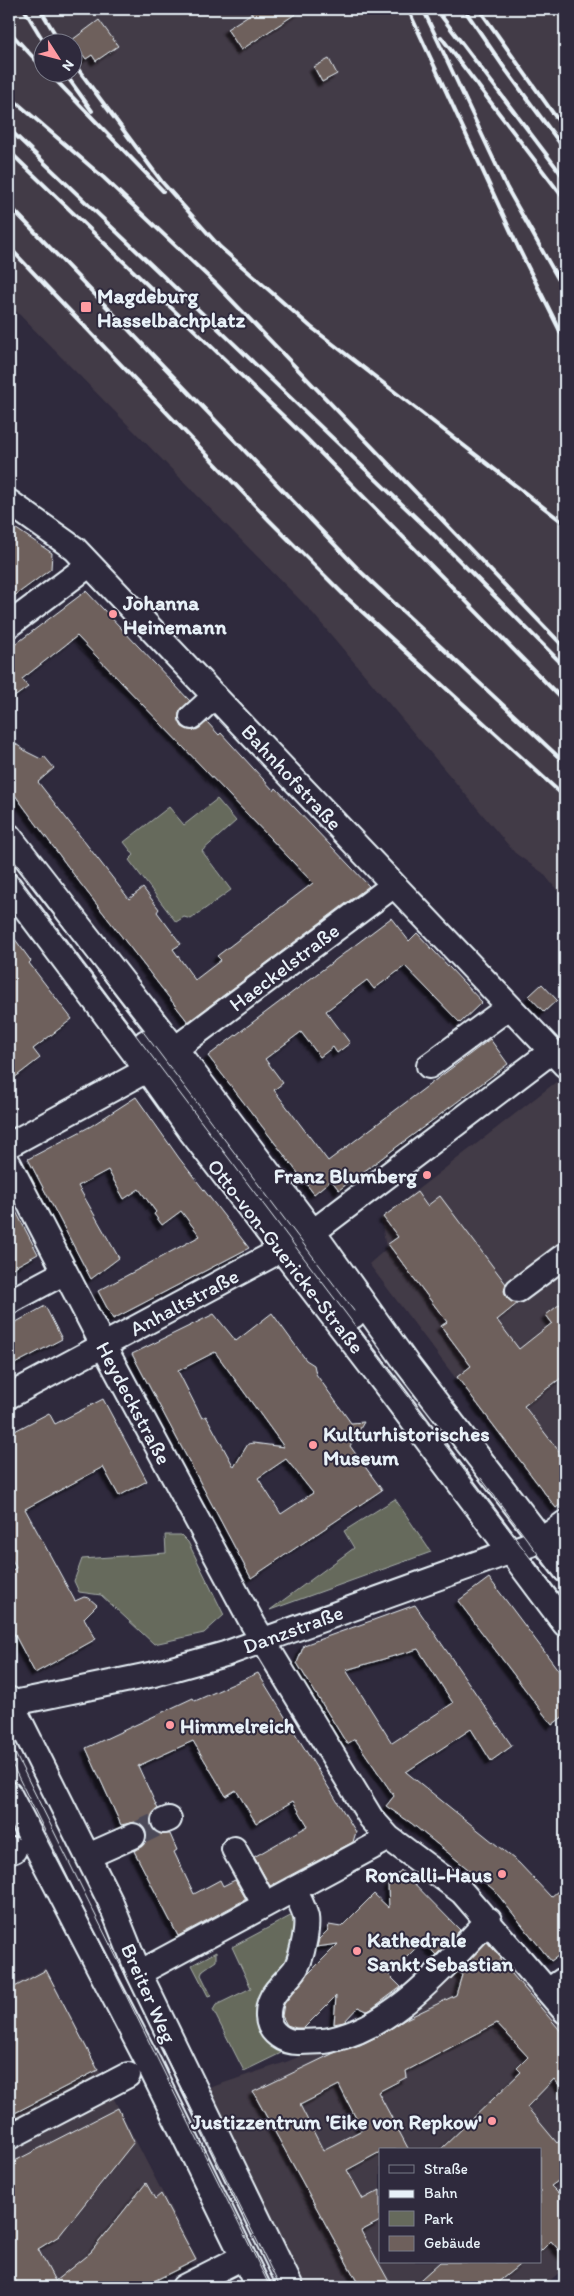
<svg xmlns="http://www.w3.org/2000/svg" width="574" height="2296" font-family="Itim,sans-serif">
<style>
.built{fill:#423a46;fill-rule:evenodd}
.green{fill:#666a5c;stroke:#a7aeaa}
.building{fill:#6e605c;stroke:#e8f1f8;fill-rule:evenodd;filter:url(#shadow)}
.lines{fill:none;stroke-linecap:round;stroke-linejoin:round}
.minor-tunnel{stroke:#4b4859;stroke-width:24;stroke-dasharray:24 12;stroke-linecap:butt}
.minor-casing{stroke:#e8f1f8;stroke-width:28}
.minor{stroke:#2f2a3d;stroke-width:24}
.tram{stroke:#e8f1f8;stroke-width:1}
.rail{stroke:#e8f1f8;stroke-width:4}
.poi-dot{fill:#ff9aa2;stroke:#2f2a3d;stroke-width:2}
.labels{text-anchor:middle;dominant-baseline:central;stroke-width:4;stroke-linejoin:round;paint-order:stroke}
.poi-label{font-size:21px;font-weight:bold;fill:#e8f1f8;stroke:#2f2a3d;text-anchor:start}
.street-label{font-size:21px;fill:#e8f1f8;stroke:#2f2a3d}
</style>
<defs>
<filter id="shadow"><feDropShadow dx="-4.5" dy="4.5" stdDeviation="1" flood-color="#0009"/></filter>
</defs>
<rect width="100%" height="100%" fill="#2f2a3d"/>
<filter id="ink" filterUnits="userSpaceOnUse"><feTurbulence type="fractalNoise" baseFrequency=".02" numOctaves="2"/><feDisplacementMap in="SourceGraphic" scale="10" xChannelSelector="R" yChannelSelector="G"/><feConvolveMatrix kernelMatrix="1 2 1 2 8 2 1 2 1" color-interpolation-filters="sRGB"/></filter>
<g filter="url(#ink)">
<!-- built -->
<path class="built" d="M9,9H565V900L543,873L515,853L310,610L9,304ZM42,42H72V72H42Z
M556,1082L565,1091V1501L555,1509L369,1264L386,1249L381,1218Z
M475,1937L514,1962L565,2026V2277L560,2272L542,2287H304L206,2089L286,2062L347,2037ZM380,2150H540V2262H380Z
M46,1968L198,2261L145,2287H18L9,2270V1987Z"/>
<!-- green -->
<path class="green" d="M217,799L236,821L202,851L231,890L191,919L184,917L176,922L129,860L134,855L124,842L169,807L184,825Z
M395,1499L431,1552L270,1610L354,1548L344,1531Z
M165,1535H181L188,1542L224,1615L204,1633L154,1644L101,1595L79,1592L74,1581L82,1559L166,1553Z
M296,1913L300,1922L286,1965L275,2047L281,2053L244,2071L213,2010L216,2005L251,1988L232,1947Z
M216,1952V1961L203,1970L201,1975L211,1995L208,1996L192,1965Z"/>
<!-- building -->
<path class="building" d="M258,9H303L241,50L227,29Z
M99,20L118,46L96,61L92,55L86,59L72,40Z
M329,59L337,74L322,82L314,67Z
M9,524L52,553L51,569L9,600Z
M86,591L190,701L179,713V720L182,727L194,730L207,722L219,735L221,733L274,791L276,788L369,886L188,1022L80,883L9,787V739L27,752L41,759L44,756L54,768L38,782L129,899L143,888L159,909L157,912L181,944L173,949L195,980L221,960L217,956L313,883L77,636L22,679L28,687L9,701V649Z
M391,918L409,941L417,933L482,1002L460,1023L405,966L374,989L367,980L326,1011L350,1043L337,1053L333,1047L320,1057L301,1032L265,1059L283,1083L274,1090L328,1161L490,1039L508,1064L339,1190L331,1180L314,1194L208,1056Z
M9,931L31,961L29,963L72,1019L33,1049L40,1058L9,1082Z
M542,984L557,1000L544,1012L529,996Z
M136,1097L179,1158L249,1248L113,1319L98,1291L200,1236L181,1211L162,1225L154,1214L156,1212L139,1189L124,1199L108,1170L78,1186L119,1258L91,1279L28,1159L91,1126Z
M417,1192L427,1206L440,1196L506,1284L504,1291L507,1298L512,1302L518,1303L497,1320L519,1349L552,1323L546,1315L565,1300V1375L524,1406L565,1459V1501L556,1508L457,1377L471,1366L441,1326L447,1322L388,1244L398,1237L383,1217Z
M9,1198L38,1254L9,1270Z
M45,1306L62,1339L9,1367V1326Z
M272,1313L306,1360L314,1365L316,1374L351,1423L364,1422L350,1446L382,1490L251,1578L132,1354L214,1314L236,1341ZM215,1352L284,1447L253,1443L248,1444L234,1467L206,1416L202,1418L178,1371ZM286,1459L313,1493L281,1514L258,1478Z
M103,1399L147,1481L119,1496L103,1467L25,1509L75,1601L84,1597L89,1598L97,1605L84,1618L96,1639L35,1673L9,1624V1572L16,1568L9,1554V1434L49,1413L55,1424Z
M489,1578L565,1679V1715L552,1725L458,1601Z
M415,1605L512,1746L491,1761L471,1729L406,1772L519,1863L551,1897L565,1885V1951L551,1961L494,1890L411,1823L386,1806L394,1796L355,1739L347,1744L297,1663L304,1645ZM418,1649L453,1703L392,1743L346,1670Z
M258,1673L356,1832L353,1842L270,1886L254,1857L308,1826L293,1801L256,1823L236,1790L226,1796L193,1741L138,1766L158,1809L151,1819V1827L162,1834H170L177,1850L174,1852L194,1894L220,1880L223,1886L235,1880L246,1899L178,1936L134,1851L144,1844L147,1837L145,1830L135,1822L121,1825L86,1748L193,1698L195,1701Z
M401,1870L460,1930L436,1955L423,1941L389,1975L401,1987L370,2010L367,2011L358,2007L344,2022L334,2024L336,1996L304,2028H296L287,2025L282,2016L284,2004L308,1974L338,1944L317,1947L319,1939L328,1930L329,1925L341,1927L374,1894L389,1908L388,1884Z
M487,1942L501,1958L500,1960L565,2036V2092L554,2079L527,2107L557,2143L565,2136V2176L551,2186L565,2200V2257L551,2241L540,2252V2150H440L521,2072L517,2068L528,2057L497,2023L406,2071L407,2077L378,2092L409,2150H380V2152L347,2170L363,2199L380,2190V2221L361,2231L392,2287H360L253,2092L336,2052L360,2045L382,2034L406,2019L456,1995L462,1975L458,1972ZM339,2085L362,2130L323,2150L300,2105Z
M46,1970L98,2070L9,2116V1990Z
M118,2108L134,2142L59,2236L38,2249L55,2281L91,2252L146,2183L155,2199L161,2194L196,2260L142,2287H19L9,2268V2164Z
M440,2262H523L492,2287H412Z"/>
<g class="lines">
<!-- minor-tunnel -->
<path class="minor-tunnel" d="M133,1836L164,1821"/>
<defs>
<path id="minor" d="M9,502L75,549L565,1065
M9,625L89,565
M192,717L215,696
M9,836L190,1068L313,1232L407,1364L565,1570
M9,886L147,1070L192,1133L394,1396L565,1624
M146,1042L353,1316
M175,1049L394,885
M429,1066L509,1007
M9,1145L147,1070
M9,1164L103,1345L253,1624L371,1818L389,1838L462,1892L565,2011
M313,1232L552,1051
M518,1290L565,1255
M9,1302L65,1272
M9,1396L268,1257L280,1249
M9,1699L110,1901L139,1973L291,2287
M9,1704L154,1674L225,1654L531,1544L542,1540L565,1523
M9,1794L149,2064L258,2287
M164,1821L169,1819
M234,1849L265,1905
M9,1852L14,1850
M88,1856L133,1836
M294,1889C298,1898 304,1908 306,1917C308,1929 301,1964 293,1972C281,1987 267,1995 268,2017C269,2033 285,2043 300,2042C310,2041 321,2042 330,2040C396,2026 444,1966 489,1920
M139,1973L389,1838
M548,1991L565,1979
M9,2137L128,2075
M184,2287L243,2257"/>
</defs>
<!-- minor casing -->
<use href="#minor" class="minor-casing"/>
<!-- minor -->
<use href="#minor" class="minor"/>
<!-- tram -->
<path class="tram" d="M9,854L354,1311
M9,867L565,1604
M481,1478L565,1590
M9,1741L280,2287
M9,1758L270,2287"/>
<!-- rail -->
<path class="rail" d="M24,9L44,42
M40,9L60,42
M408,9L518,247L565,341
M423,9L507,188L565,291
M436,9L565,179
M464,9L503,66L565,150
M479,9L565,130
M9,31L42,67
M441,37L565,200
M72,61L162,182L220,247L311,327L565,524
M48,72L163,191
M64,72L92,111
M9,96L104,178L216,284L565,648
M9,129L430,531L565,667
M9,151L305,437L565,702
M9,205L361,572L565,763
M9,247L269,520L345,596L565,797"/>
</g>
</g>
<!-- markers -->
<g class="poi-dot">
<rect x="80" y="301" width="12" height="12" rx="2.5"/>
<circle cx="113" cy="614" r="5"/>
<circle cx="427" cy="1175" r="5"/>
<circle cx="313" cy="1445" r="5"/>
<circle cx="170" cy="1725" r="5"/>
<circle cx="502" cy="1874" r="5"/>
<circle cx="357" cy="1951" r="5"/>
<circle cx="492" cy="2121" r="5"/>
</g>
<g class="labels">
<!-- poi labels -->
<g class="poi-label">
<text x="97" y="295">Magdeburg<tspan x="97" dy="24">Hasselbachplatz</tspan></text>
<text x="123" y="602">Johanna<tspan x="123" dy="24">Heinemann</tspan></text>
<text x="417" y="1175" text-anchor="end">Franz Blumberg</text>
<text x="323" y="1433">Kulturhistorisches<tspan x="323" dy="24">Museum</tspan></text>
<text x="180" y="1725">Himmelreich</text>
<text x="492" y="1874" text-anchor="end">Roncalli-Haus</text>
<text x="367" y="1939">Kathedrale<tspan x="367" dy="24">Sankt Sebastian</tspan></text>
<text x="482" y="2121" text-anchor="end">Justizzentrum 'Eike von Repkow'</text>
</g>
<!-- street labels -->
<g class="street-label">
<text transform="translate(292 777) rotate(47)">Bahnhofstraße</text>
<text transform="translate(284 967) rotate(-37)">Haeckelstraße</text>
<text transform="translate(286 1256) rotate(52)">Otto-von-Guericke-Straße</text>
<text transform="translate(184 1302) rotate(-28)">Anhaltstraße</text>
<text transform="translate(134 1403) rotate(62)">Heydeckstraße</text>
<text transform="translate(293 1629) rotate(-20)">Danzstraße</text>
<text transform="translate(149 1993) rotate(66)">Breiter Weg</text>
</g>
</g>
<!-- margin -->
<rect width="574" height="2296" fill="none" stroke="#2f2a3d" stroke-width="30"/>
<rect x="15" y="15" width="544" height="2266" fill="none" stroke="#e8f1f8" stroke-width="2" filter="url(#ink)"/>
<!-- legend -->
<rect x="379" y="2148" width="162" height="115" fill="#2f2a3d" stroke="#797a88"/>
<rect x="389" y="2165" width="25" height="8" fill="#2f2a3d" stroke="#797a88"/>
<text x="424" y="2174" font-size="15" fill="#e8f1f8">Straße</text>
<rect x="389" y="2190" width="25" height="8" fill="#e8f1f8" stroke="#797a88"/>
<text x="424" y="2198" font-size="15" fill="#e8f1f8">Bahn</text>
<rect x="389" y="2211" width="25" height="15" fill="#666a5c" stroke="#797a88"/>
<text x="424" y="2224" font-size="15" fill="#e8f1f8">Park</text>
<rect x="389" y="2236" width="25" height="15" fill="#6e605c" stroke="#797a88"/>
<text x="424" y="2248" font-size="15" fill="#e8f1f8">Gebäude</text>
<!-- north arrow -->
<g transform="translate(58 58) rotate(126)"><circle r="24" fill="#2f2a3d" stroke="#797a88"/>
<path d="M0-4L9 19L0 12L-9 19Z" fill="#ff9aa2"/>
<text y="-8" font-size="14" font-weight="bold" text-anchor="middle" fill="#e8f1f8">N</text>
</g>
</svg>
